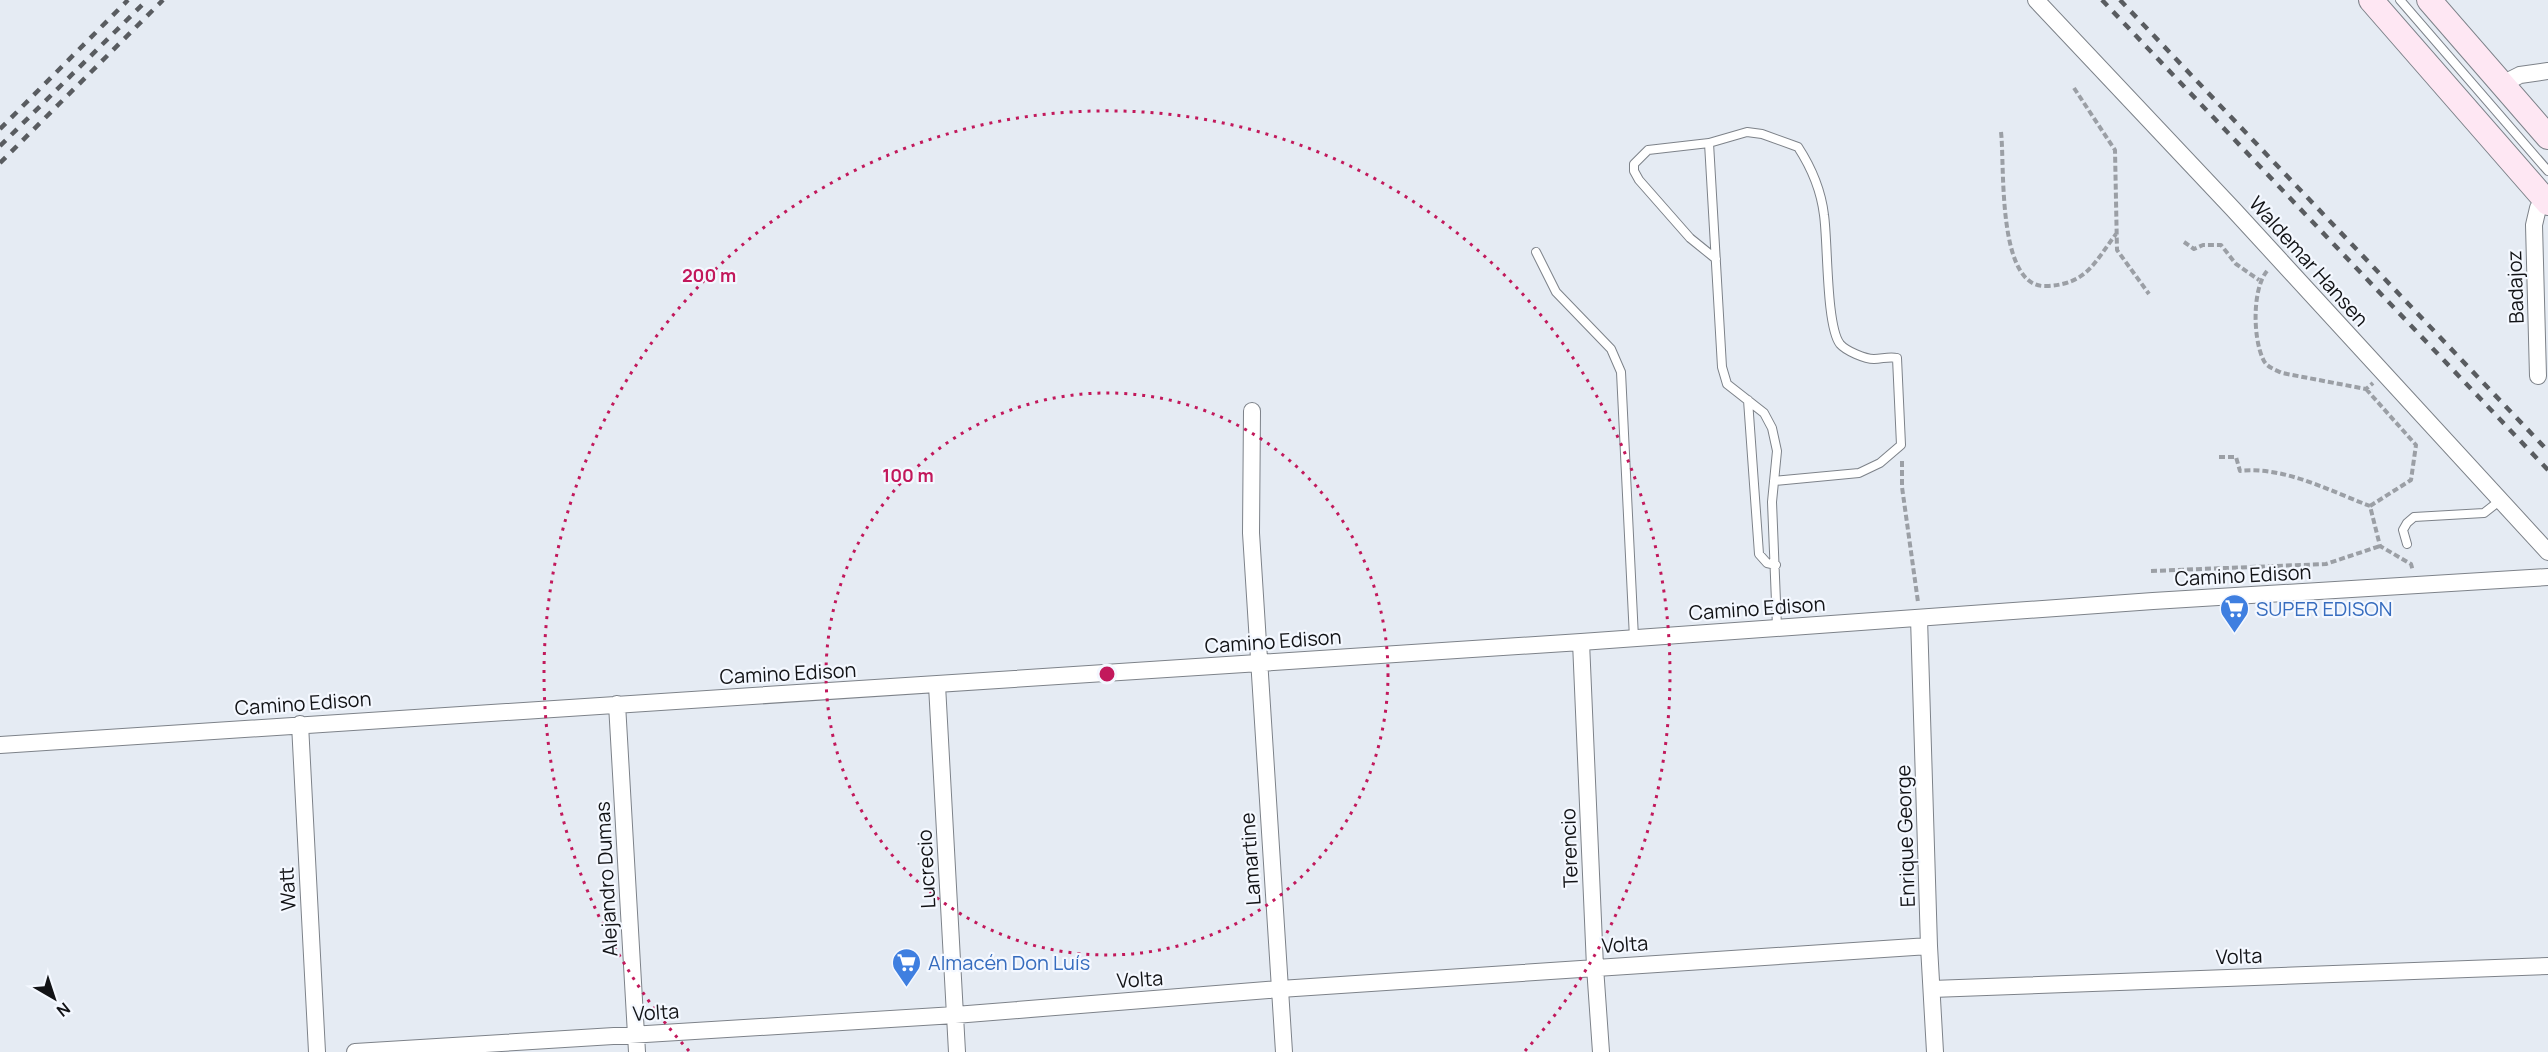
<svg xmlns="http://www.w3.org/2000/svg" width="2548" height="1052" font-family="Manrope,sans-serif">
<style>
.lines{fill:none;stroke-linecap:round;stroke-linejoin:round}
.service-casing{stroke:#7d8289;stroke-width:10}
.minor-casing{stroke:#7d8289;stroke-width:18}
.secondary-casing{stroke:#7d8289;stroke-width:26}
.path{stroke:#9b9fa5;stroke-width:4;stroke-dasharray:6 3;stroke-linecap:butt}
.service{stroke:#fff;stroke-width:8}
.minor{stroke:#fff;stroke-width:16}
.secondary{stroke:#fee7f3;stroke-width:24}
.rail{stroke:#595c60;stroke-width:4.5;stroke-dasharray:8 8;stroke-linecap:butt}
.ring{fill:none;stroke:#c2185b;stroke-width:3;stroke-dasharray:3 6}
.labels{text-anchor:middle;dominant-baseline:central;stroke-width:4.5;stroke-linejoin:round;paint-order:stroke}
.street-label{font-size:20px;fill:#121316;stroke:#f4f8ff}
.shop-label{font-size:20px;fill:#366cbe;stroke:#f4f8ff;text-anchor:start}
.centre{fill:#c2185b;stroke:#f4f8ff;stroke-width:3}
.ring-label{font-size:18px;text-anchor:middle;font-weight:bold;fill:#c2185b;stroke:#f4f8ff;stroke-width:4.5;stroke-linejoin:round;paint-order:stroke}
</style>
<rect width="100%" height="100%" fill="#e5ebf3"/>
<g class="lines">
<defs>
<path id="service" d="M2400,0L2548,171
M1709,143L1747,132L1762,134L1798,147C1811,167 1821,190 1824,215C1828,242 1826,326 1840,344C1846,351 1865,359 1874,359C1882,359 1889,356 1897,358L1901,445L1880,463L1859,473L1774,481
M1536,252L1556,292L1611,349L1621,372L1634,638
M1716,259L1690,238L1639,180L1634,171V164L1648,150L1709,143L1722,367L1727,384L1764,413L1772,428L1777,451L1772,502L1777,627
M1748,400L1759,554L1767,563L1776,565
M2407,544L2403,530L2407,523L2414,517L2484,513L2502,499"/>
<path id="minor" d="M2036,0L2233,209L2548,552
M2502,84L2520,75L2548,71
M2538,376L2534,225L2538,208L2545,199
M1252,411L1251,533L1284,1052
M1919,618L1929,946L1935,1052
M1581,642L1595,967L1601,1052
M937,685L957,1052
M617,704L637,1052
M300,724L317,1052
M0,745L1581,642L2153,601L2548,577
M1932,989L2548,966
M355,1052L955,1015L1280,989L1929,946"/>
<path id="secondary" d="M2371,0L2548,203
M2429,0L2548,137"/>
</defs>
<!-- service casing -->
<use href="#service" class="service-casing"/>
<!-- minor casing -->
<use href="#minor" class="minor-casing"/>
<!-- secondary casing -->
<use href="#secondary" class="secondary-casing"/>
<!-- path -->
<path class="path" d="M2074,88L2115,150L2117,250L2149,294
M2001,132C2005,164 1996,290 2047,286C2087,284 2094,263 2116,234
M2184,242L2194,249L2203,245H2221L2236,264L2259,280
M2267,271C2252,289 2253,338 2263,359C2266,367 2274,369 2282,373L2366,389L2373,383
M2366,389L2416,445L2411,480L2370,506
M2219,457H2236L2240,471C2284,466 2330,491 2370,506L2380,546L2411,564L2413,571
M1902,461V487L1918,602
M2151,571L2326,564L2380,546"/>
<!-- service -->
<use href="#service" class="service"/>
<!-- minor -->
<use href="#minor" class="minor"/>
<!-- secondary -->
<use href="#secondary" class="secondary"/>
<!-- rail -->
<path class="rail" d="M2102,0L2548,470
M2120,0L2548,451
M0,129L128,0
M0,146L147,0
M0,163L163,0"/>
</g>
<!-- distance rings -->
<g class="ring">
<circle cx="1107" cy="674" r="281"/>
<path d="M689 1051A563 563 0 1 1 1525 1051"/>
</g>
<!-- icons -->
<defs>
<symbol id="supermarket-pin" viewBox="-11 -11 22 30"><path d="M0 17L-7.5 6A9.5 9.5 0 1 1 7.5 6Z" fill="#3f7fe0" stroke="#f4f8ff"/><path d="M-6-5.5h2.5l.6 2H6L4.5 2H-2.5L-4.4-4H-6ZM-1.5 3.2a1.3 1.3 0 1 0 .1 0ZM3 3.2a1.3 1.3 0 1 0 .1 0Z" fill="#fff"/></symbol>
</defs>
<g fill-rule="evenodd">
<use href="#supermarket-pin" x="2218" y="592" width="33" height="45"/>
<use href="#supermarket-pin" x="890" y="946" width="33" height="45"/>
</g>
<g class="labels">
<!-- street labels -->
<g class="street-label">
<text transform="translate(2309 261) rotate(48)">Waldemar Hansen</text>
<text transform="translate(2515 287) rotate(-92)">Badajoz</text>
<text transform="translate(2243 575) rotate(-3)">Camino Edison</text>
<text transform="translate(1757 608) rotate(-4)">Camino Edison</text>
<text transform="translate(1273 641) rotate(-4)">Camino Edison</text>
<text transform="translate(788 673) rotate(-3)">Camino Edison</text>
<text transform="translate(303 703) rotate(-4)">Camino Edison</text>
<text transform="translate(1905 836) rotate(-92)">Enrique George</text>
<text transform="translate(1569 848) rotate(-92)">Terencio</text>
<text transform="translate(1250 859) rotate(-94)">Lamartine</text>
<text transform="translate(926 869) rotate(-93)">Lucrecio</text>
<text transform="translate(606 879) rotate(-93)">Alejandro Dumas</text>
<text transform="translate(287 889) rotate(-93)">Watt</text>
<text transform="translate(1625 944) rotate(-4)">Volta</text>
<text transform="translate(2239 956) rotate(-2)">Volta</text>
<text transform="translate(1140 979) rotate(-4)">Volta</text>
<text transform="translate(656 1012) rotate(-4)">Volta</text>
</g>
<!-- shop labels -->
<g class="shop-label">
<text x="2256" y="608">SUPER EDISON</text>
<text x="928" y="962">Almacén Don Luís</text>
</g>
</g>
<circle cx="1107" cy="674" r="9" class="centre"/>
<g class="ring-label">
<text x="709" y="282">200 m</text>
<text x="908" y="482">100 m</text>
</g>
<!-- north arrow -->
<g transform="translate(54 998) rotate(141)" stroke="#f4f8ff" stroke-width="4.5" paint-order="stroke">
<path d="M0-4.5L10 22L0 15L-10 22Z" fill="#121316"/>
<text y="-9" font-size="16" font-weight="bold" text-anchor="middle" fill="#121316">N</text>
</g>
</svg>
